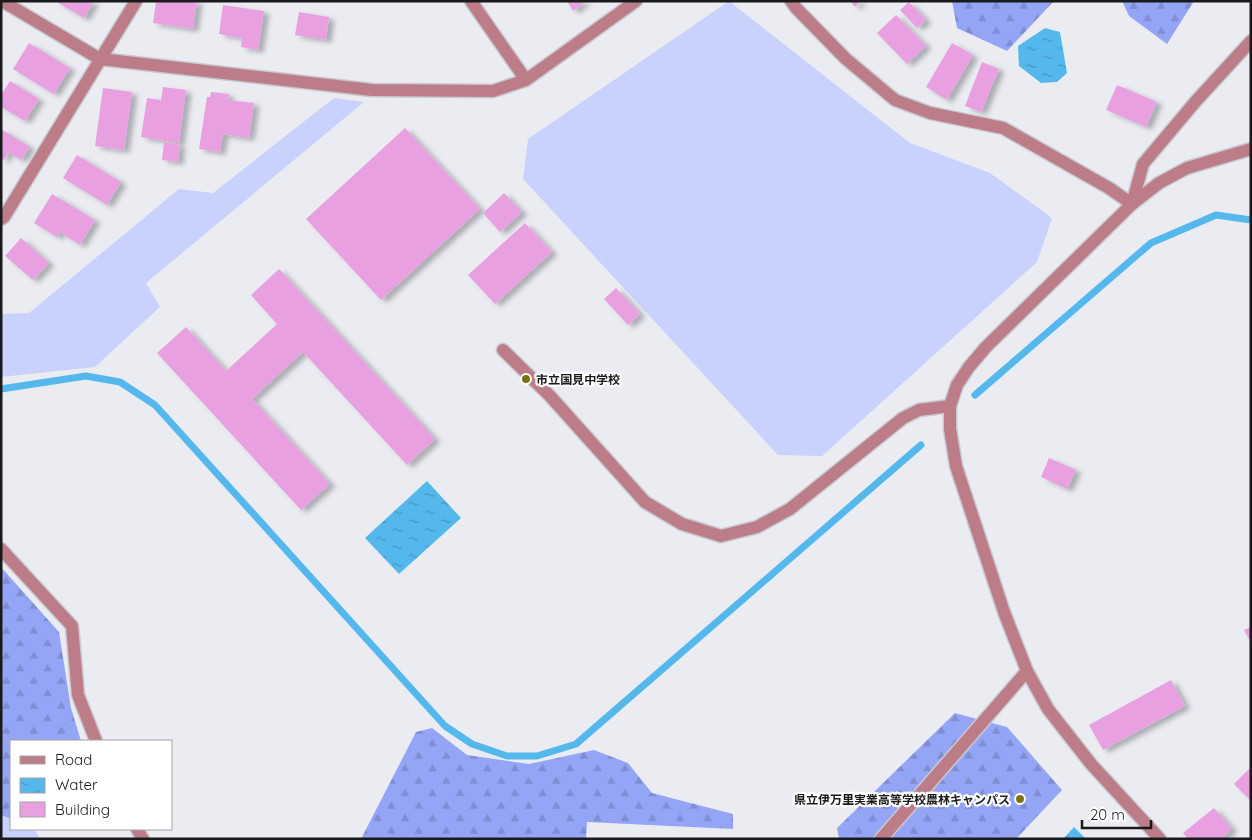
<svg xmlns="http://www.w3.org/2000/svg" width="1252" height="840" font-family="Quicksand,'Noto Sans JP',sans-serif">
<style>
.grass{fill:#c8d2fd}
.forest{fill:url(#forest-firs)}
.water{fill:url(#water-ripples)}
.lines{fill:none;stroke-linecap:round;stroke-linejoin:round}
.stream{stroke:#55b8ec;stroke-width:7}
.building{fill:#e8a0e1;filter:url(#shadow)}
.service-casing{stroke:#c9cad0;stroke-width:15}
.minor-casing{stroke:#c9cad0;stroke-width:15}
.tertiary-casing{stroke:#c9cad0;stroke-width:15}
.service{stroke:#bd7d88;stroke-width:12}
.minor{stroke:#bd7d88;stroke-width:12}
.tertiary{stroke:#bd7d88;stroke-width:12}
.poi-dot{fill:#7d7213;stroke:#fff;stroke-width:2}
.labels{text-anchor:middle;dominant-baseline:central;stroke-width:4.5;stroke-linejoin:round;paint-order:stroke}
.poi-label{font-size:12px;font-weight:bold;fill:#191a1c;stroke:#fff;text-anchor:start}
</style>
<defs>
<pattern id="forest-firs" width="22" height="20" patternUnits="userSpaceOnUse" patternTransform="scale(1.25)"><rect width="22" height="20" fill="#95a5f6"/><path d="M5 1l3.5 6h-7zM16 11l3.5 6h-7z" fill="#808dd2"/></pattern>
<pattern id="water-ripples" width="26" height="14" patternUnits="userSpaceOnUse" patternTransform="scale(1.25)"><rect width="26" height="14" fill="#55b8ec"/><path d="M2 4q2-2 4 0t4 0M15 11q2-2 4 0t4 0" fill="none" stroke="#4695be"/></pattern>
<filter id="shadow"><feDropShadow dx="5.5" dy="3" stdDeviation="2.5" flood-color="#0004"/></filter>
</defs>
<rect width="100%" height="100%" fill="#eaecf2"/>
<!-- grass -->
<path class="grass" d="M729,1L910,143L990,173L1052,218L1037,262L822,456L778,455L523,179L528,139Z
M334,98L364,102L146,283L160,307L95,367L1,377V314L29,313L179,189L213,193Z
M1,815L11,819V829H31L36,831L40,839H1Z"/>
<!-- forest -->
<path class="forest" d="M952,1H1054L1007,51L957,28Z
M1122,1H1194L1167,44L1129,16Z
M1,567L59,632L71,708L81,741H11V819L1,815Z
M955,713L1007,727L1062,790L1016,839H839L837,828Z
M432,728L467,755L529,764L594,750L628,763L652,793L733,814V829L587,822L586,839H361L416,732Z"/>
<!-- water -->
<path class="water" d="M1045,28L1060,32L1067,73L1057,82L1041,83L1019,66L1018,46Z
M427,481L461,518L399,574L365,538Z
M1074,827L1086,839H1063Z"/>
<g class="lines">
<!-- stream -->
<path class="stream" d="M1,389L86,376L120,382L155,405L445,726L472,744L507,756H537L576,744L921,445
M975,395L1151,243L1216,215L1251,220"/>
</g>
<!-- building -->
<path class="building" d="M55,1H94L84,18Z
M156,1H197L193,29L153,23Z
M567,1H586L573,11Z
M850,1H861L855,7Z
M909,2L926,20L917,28L900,10Z
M223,5L264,11L258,50L241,47L242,38L219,34Z
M299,12L329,17L326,40L295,35Z
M896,15L926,46L907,64L877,33Z
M29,43L70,68L54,94L13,69Z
M952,43L973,55L947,100L926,87Z
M982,62L999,69L981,112L965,106Z
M10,81L39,99L25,121L1,107V95Z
M1117,85L1157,102L1146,127L1106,110Z
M163,87L186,90L179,143L141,137L147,98L161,100Z
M103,88L132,92L124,150L95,146Z
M211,92L229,94L228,100L254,103L249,138L223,134L220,152L199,149L207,97H210Z
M405,128L480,209L381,300L306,219Z
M1,129L30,147L21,160L8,152L4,160L1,159Z
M164,142L180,145L178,162L162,160Z
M77,155L121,182L107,205L63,178Z
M504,193L522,212L500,232L483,213Z
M52,194L95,220L80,245L60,232L57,237L34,223Z
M525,223L552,252L495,304L468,275Z
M21,238L49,263L33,280L5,256Z
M279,269L435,439L407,465L303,352L252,399L330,484L301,510L157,353L186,327L226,371L277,324L251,295Z
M616,288L640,314L628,325L604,299Z
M1049,458L1076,470L1067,489L1041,477Z
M1251,627V643L1244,630Z
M1171,680L1185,706L1103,750L1089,725Z
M1251,767V801L1234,784Z
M1214,808L1232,829L1221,839H1188L1183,833Z"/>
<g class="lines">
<defs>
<path id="service" d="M503,350L550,396L645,502L682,524L721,536L757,527L790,509L903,418L919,410L950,406"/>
<path id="minor" d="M2,1L100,59L372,90L493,91L526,80L636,1
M471,1L526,80
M791,1L796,8L846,59L895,100L930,113L1003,128L1109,188L1132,204L1143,164L1196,101L1251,41
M1,219L4,217L136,1
M1,549L72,626L78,695L96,741
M137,829L143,839
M881,839L1027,671"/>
<path id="tertiary" d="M1160,839L1091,764L1048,709L1027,671L1004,612L956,466L950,429V406L957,385L969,367L986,347L1132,204L1159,183L1187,168L1251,149"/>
</defs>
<!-- service casing -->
<use href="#service" class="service-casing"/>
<!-- minor casing -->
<use href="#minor" class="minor-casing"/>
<!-- tertiary casing -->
<use href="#tertiary" class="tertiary-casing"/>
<!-- service -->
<use href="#service" class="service"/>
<!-- minor -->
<use href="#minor" class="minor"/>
<!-- tertiary -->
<use href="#tertiary" class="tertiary"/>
</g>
<!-- markers -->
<g class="poi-dot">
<circle cx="526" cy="379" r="5"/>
<circle cx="1020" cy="799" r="5"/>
</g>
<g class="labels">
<!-- poi labels -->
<g class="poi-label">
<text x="536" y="379">市立国見中学校</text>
<text x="1010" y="799" text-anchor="end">県立伊万里実業高等学校農林キャンパス</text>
</g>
</g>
<!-- border -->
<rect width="1252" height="840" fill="none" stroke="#191a1c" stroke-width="5"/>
<!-- legend -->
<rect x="10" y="740" width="162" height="90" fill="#ffffff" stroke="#a3a3a4"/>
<rect x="20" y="756" width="25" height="8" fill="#bd7d88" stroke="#a3a3a4"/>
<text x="55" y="765" font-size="15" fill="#191a1c">Road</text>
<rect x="20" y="778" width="25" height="15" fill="url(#water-ripples)" stroke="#a3a3a4"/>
<text x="55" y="790" font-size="15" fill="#191a1c">Water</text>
<rect x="20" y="802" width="25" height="15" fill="#e8a0e1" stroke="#a3a3a4"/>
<text x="55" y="815" font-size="15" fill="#191a1c">Building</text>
<!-- scale -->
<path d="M1082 820v8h69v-8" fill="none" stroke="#191a1c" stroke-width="2.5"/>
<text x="1090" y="820" font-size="15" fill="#191a1c" stroke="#ffffff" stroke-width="4" paint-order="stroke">20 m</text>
</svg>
